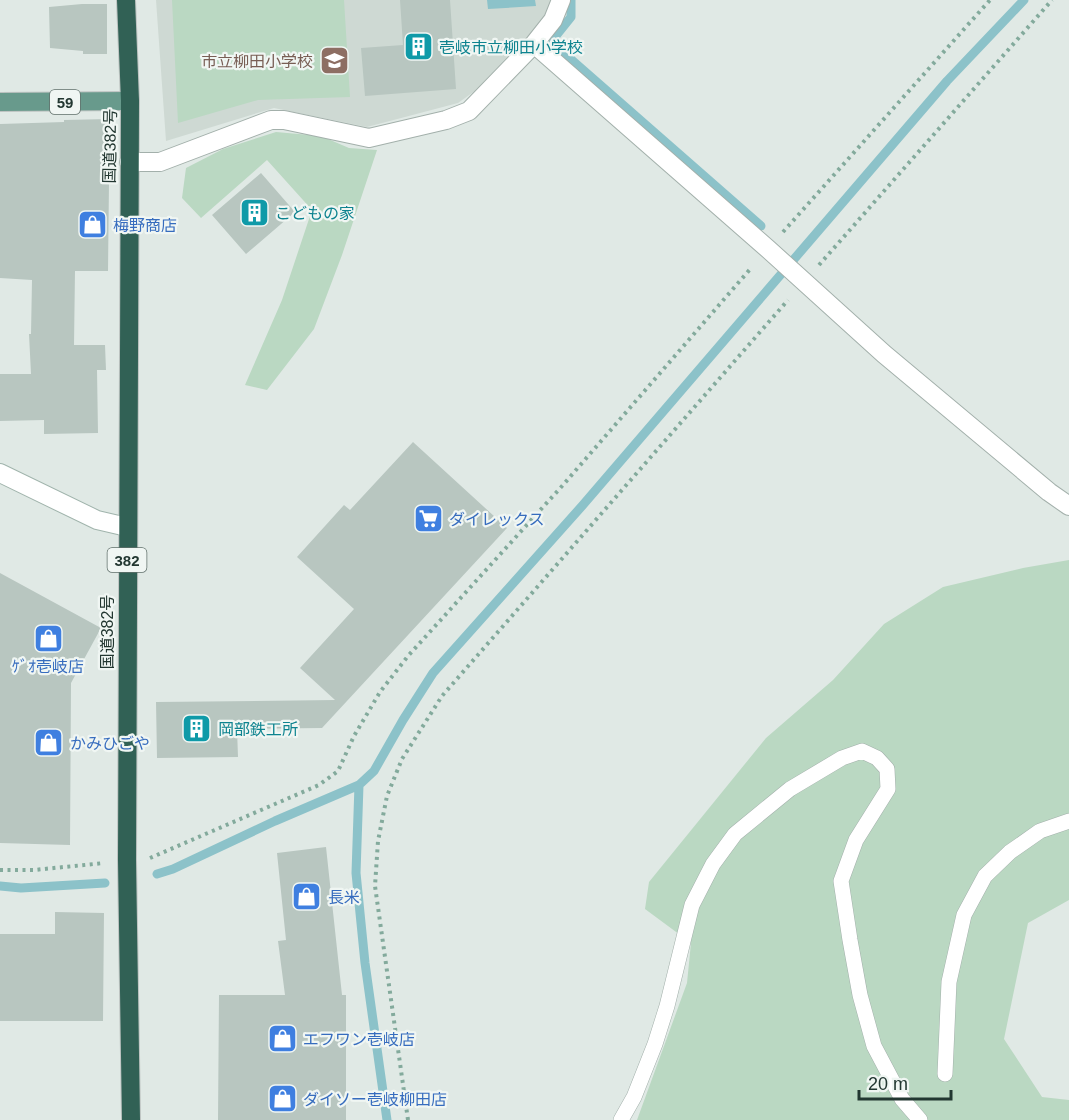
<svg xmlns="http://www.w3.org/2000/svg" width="1069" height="1120" font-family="Arial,'Noto Sans JP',sans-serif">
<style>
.built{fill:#ced9d3}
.green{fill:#bad8c2}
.water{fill:#8cc2c9}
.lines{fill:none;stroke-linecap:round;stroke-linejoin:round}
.stream{stroke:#8cc2c9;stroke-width:9}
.building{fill:#b8c6c0}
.lane-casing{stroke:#a3b0ab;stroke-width:16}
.street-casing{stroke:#a3b0ab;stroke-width:20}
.secondary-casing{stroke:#a0b4ac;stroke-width:20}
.primary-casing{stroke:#bdc3c1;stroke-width:20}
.highway-casing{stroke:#bdc3c1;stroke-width:20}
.path{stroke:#83aa9c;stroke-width:4;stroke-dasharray:3 4.5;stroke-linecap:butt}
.lane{stroke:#fff;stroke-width:15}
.street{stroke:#fff;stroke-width:18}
.secondary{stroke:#fff;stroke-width:18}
.primary{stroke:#689a8c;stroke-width:18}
.highway{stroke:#316155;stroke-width:18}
.labels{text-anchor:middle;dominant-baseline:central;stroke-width:4.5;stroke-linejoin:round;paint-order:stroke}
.shield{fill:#f0f6f3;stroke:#60706b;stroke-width:1.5}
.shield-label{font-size:15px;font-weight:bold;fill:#223731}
.culture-label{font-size:16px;fill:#0d838f;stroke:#f0f6f3;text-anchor:start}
.education-label{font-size:16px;fill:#785e54;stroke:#f0f6f3;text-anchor:end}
.street-label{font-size:16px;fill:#223731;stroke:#f0f6f3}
.shop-label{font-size:16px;fill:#366cbe;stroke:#f0f6f3;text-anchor:start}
</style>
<rect width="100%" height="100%" fill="#e0e9e5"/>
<!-- built -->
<path class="built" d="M156,0H552L553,6L528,39L486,83L458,103L367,127L274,108L166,141Z"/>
<!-- green -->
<path class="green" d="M172,0H344L350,97L258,100L178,123Z
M276,132L321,136L349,148L377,150L342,255L314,329L267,390L245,385L282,300L312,210L267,160L201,218L182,198L186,168L223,149Z
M1069,560V900L1028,923L1004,1039L1042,1097L1069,1100V1120H637L687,983L691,943L645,909L649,882L766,738L833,680L884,624L943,587L1023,568Z"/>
<!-- water -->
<path class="water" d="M487,0H535L536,6L488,9Z"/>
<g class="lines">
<!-- stream -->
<path class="stream" d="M571,0V17L551,42L761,226
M359,785L356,873L365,963L387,1120
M157,874L173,869L275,821L359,785L374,771L403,720L433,673L582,506L947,81L1024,0
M0,886L21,888L105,883"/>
</g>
<!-- building -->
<path class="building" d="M400,0H450L456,89L365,96L361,48L403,45Z
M82,4H107V54H83V51L50,48L49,7Z
M109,119L111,182H109L108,271H75L74,345H105L106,370H97L98,433L44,434V420L0,421V374H31L29,334H31L32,280L0,278V124L64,122V120Z
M261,173L295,212L246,254L212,215Z
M413,442L507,528L322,728L237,729L238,757L157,758L156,702L335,700L300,668L354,609L297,557L344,505L350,510Z
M0,573L101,628L71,683L70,845L0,843Z
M326,847L342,995H346V1120H218L219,995H285L278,941L286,940L277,853Z
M55,912L104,913L103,1021H0V934H55Z"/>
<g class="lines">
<defs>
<path id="lane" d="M945,1074L949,982L964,915L985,876L1010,852L1040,831L1069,821
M621,1120L634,1097L655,1044L667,1006L692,905L713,864L735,834L790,789L842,758L862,751L877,758L887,769L888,789L856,840L841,881L850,940L860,995L874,1046L902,1099L920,1120"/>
<path id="street" d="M534,44L768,249L884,354L1049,492L1069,506
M129,162H160L271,120H284L369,138L446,120L469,111L534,44L553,20L561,0"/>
<path id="secondary" d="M0,473L97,520L127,527"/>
<path id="primary" d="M0,102L130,101"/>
<path id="highway" d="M126,0L130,101L127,860L131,1120"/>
</defs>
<!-- lane casing -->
<use href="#lane" class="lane-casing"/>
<!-- street casing -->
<use href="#street" class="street-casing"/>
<!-- secondary casing -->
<use href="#secondary" class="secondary-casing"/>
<!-- primary casing -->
<use href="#primary" class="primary-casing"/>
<!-- highway casing -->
<use href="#highway" class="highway-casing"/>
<!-- path -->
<path class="path" d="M783,232L990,0
M819,265L1052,0
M150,858L319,785L338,771L354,736L380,692L408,656L563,485L752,267
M0,870H34L104,863
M408,1120L375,886L378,841L387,796L402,759L442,696L788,300"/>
<!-- lane -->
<use href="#lane" class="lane"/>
<!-- street -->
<use href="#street" class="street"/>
<!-- secondary -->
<use href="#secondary" class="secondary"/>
<!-- primary -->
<use href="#primary" class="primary"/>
<!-- highway -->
<use href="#highway" class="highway"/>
</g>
<!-- icons -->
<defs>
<symbol id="building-square" viewBox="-11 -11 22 22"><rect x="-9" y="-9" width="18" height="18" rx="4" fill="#0f9aa8" stroke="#f0f6f3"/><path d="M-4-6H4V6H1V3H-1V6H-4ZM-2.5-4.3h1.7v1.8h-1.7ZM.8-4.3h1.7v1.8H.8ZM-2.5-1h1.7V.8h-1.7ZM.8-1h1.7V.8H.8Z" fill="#fff"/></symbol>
<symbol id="school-square" viewBox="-11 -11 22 22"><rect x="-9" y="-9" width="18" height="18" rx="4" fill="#8d6e63" stroke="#f0f6f3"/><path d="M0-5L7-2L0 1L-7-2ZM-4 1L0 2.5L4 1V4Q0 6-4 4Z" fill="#fff"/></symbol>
<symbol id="shop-square" viewBox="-11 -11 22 22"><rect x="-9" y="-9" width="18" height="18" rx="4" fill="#3f7fe0" stroke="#f0f6f3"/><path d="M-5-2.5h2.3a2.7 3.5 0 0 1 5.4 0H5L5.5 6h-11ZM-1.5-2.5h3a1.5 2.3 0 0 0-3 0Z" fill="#fff"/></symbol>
<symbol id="supermarket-square" viewBox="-11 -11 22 22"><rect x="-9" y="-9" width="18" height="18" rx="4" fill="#3f7fe0" stroke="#f0f6f3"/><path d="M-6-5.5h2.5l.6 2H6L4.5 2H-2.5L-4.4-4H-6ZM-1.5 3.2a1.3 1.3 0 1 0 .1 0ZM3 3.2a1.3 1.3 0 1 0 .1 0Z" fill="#fff"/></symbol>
</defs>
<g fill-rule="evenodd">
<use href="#building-square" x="402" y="30" width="33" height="33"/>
<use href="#school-square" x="318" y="44" width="33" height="33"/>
<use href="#building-square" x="238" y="196" width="33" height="33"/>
<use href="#shop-square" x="76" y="208" width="33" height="33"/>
<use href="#supermarket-square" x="412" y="502" width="33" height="33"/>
<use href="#shop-square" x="32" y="622" width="33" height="33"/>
<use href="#building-square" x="180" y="712" width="33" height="33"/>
<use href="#shop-square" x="32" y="726" width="33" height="33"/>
<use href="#shop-square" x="290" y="880" width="33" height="33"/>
<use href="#shop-square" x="266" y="1022" width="33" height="33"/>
<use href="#shop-square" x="266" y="1082" width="33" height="33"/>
</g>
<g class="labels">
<!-- shield labels -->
<g class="shield">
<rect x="50" y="90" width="30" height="24" rx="4.5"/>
<rect x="107.5" y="548" width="39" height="24" rx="4.5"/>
</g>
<g class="shield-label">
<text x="65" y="102">59</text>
<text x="127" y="560">382</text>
</g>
<!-- culture labels -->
<g class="culture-label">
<text x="439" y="47">壱岐市立柳田小学校</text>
<text x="275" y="213">こどもの家</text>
<text x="218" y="729">岡部鉄工所</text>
</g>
<!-- education labels -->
<g class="education-label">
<text x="313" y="61">市立柳田小学校</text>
</g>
<!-- street labels -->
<g class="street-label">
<text transform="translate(110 146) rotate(-89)">国道382号</text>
<text transform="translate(107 632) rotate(-90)">国道382号</text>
</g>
<!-- shop labels -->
<g class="shop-label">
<text x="113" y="225">梅野商店</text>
<text x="449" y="519">ダイレックス</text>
<text x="48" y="666" text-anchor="middle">ｹﾞｵ壱岐店</text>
<text x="70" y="743">かみひごや</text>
<text x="328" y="897">長米</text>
<text x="303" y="1039">エフワン壱岐店</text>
<text x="303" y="1099">ダイソー壱岐柳田店</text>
</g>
</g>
<!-- scale -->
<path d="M859 1090v9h92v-9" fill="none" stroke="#223731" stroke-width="3"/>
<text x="868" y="1090" font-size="18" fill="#223731" stroke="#f0f6f3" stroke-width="4.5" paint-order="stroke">20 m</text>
</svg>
